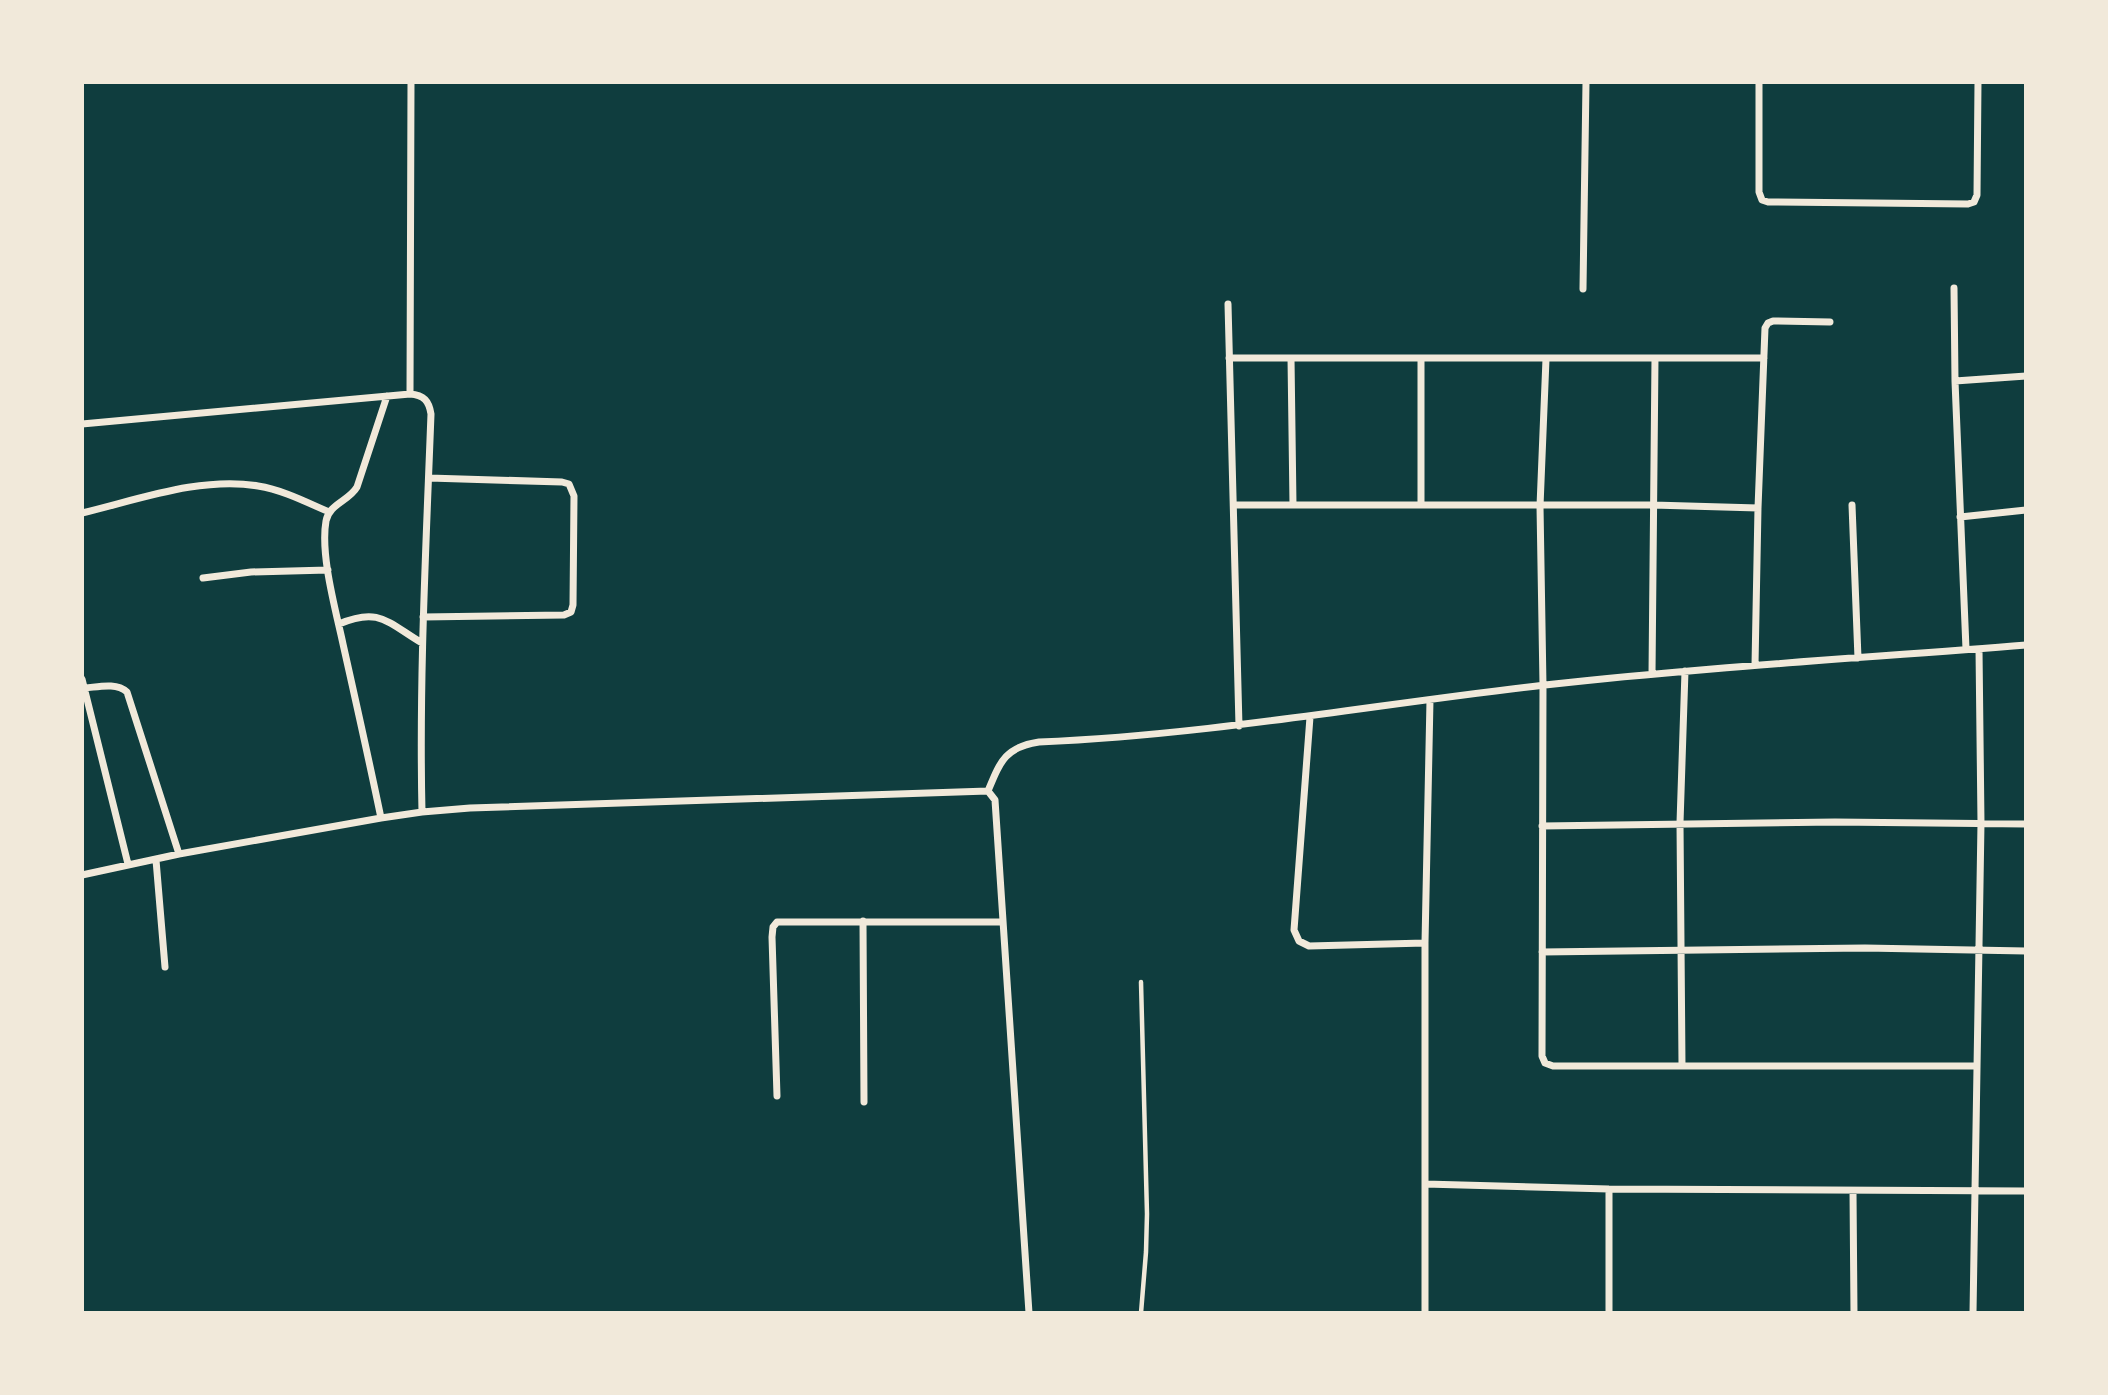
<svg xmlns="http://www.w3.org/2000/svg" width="2108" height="1395" font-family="'Exo 2',sans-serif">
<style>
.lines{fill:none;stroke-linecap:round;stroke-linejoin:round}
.service{stroke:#f1e9da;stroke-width:4.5}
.minor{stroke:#f1e9da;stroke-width:7}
</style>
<rect width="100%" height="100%" fill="#0f3d3e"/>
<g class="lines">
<!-- service -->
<path class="service" d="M1141,1313L1146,1252L1147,1214L1141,982"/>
<!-- minor -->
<path class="minor" d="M1759,82V192L1762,200L1768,202L1968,204L1974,202L1977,195L1978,82
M1954,288L1955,381L1966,649
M1583,289L1586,82
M1228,304L1239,726
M1229,358H1764
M1291,358L1293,505
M1546,359L1540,506L1543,685L1542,1056L1545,1063L1553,1066H1976
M1955,381L2026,376
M410,394L411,82
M82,424L410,394C424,395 429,401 431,414C426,547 419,679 422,812
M1234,505H1653L1758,508
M1421,505V359
M1852,505L1858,658
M82,513C137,500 202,476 258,486C283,490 306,502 329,512
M1960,517L2026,510
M203,578L251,572L328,570
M423,617L564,615L571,612L573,605L574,496L569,484L562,482L429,478
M339,624C379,607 387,622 422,643
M1755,665L1758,508L1765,328L1768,323L1773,321L1830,322
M1652,674L1655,358
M82,679L128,864
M85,688C98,687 116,682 127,692L179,854
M1310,717L1294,930L1299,941L1309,946L1425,943
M988,791C1000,762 1005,747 1039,742C1209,735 1376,704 1545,685C1705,667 1865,658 2026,645
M988,791L995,800L1029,1313
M381,818C369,760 356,702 343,644C336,611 320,555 326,521C329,504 349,501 357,487L387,396
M1542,826L1835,822L2026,824
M156,860L165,967
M82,875L179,854L381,818L422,812L470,808L988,791
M863,921L864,1102
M1542,952L1865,948L2026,951
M1682,1065L1680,823L1685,671
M777,1096L772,937L773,927L777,922H1003
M1425,1184L1609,1189L2026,1191
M1609,1189V1313
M1853,1191L1854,1313
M1425,1313V943L1430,700
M1973,1313L1981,823L1979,649"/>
</g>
<!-- border -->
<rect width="2108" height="1395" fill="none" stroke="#f1e9da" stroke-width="168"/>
</svg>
